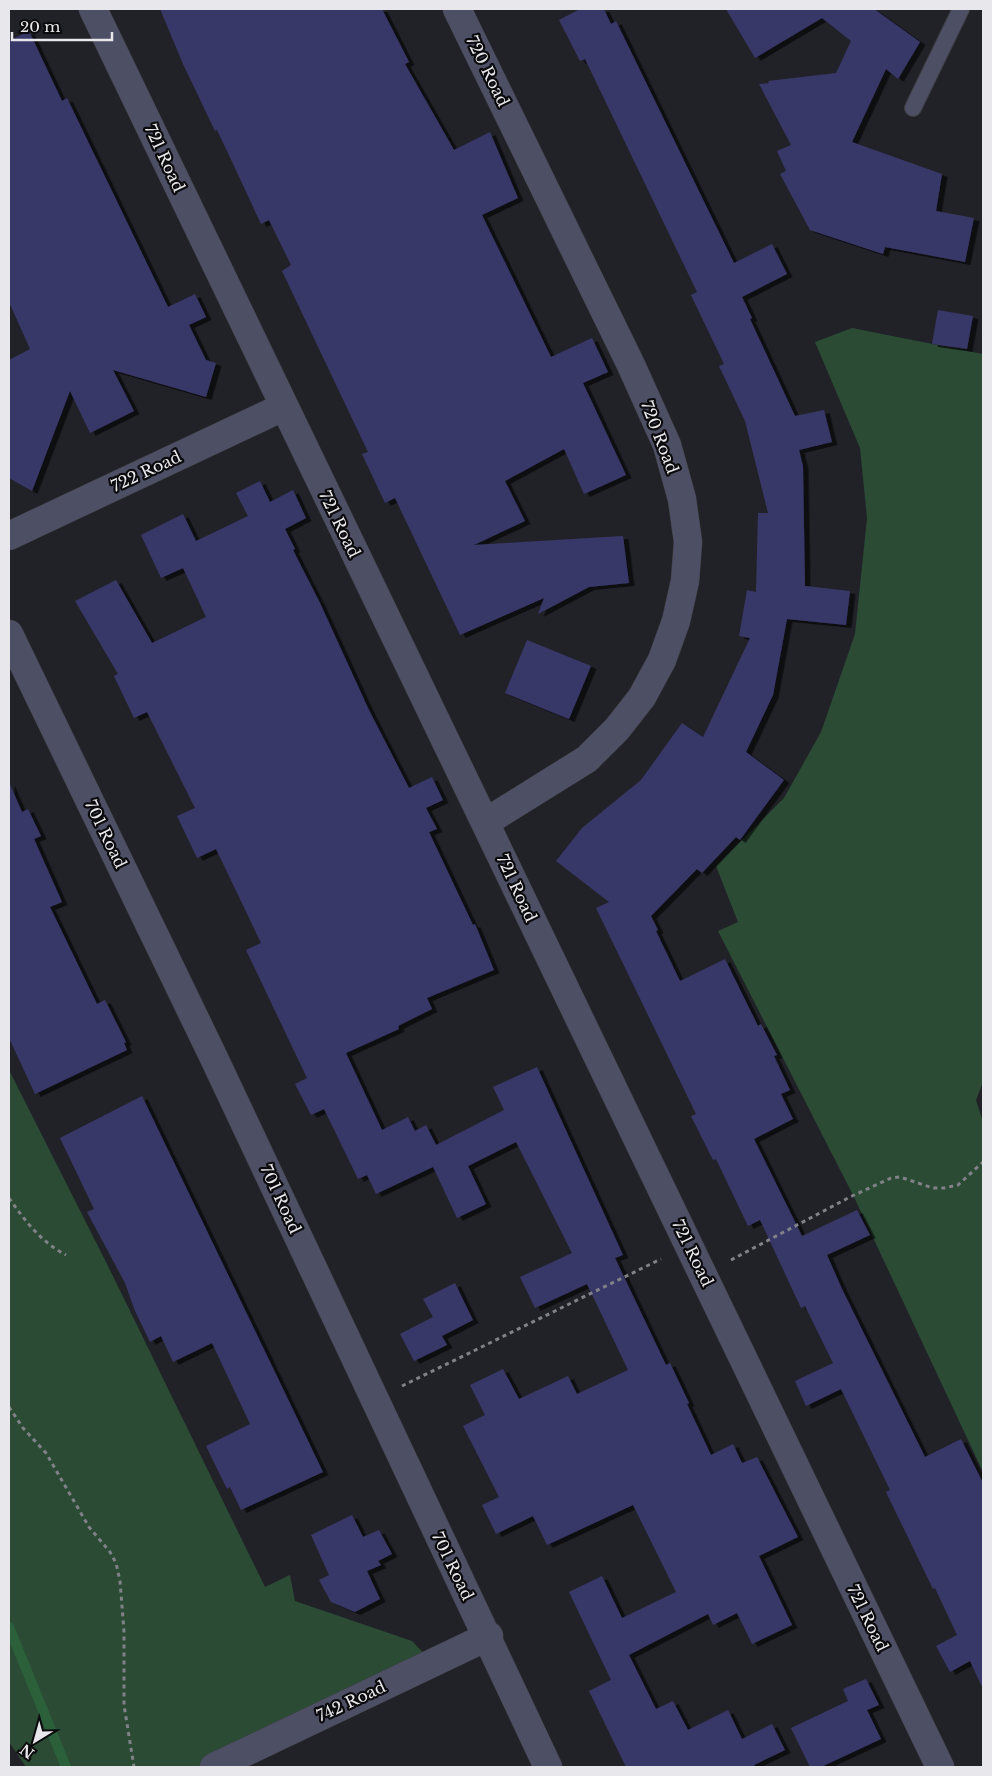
<svg xmlns="http://www.w3.org/2000/svg" width="992" height="1776" font-family="'Libre Baskerville',serif">
<style>
.green{fill:#2b4b34}
.lines{fill:none;stroke-linecap:round;stroke-linejoin:round}
.stream{stroke:#2b603b;stroke-width:10}
.building{fill:#393768;filter:url(#shadow)}
.lane-casing{stroke:#3d3e43;stroke-width:18}
.street-casing{stroke:#3d3e43;stroke-width:29}
.path{stroke:#818287;stroke-width:3;stroke-dasharray:4 4;stroke-linecap:butt}
.lane{stroke:#4d4f65;stroke-width:16}
.street{stroke:#4d4f65;stroke-width:28}
.labels{text-anchor:middle;dominant-baseline:central;stroke-width:4.5;stroke-linejoin:round;paint-order:stroke}
.street-label{font-size:16px;fill:#e8e8ec;stroke:#0b0b0e}
</style>
<defs>
<filter id="shadow"><feDropShadow dx="5.5" dy="3" stdDeviation="0" flood-color="#0009"/></filter>
</defs>
<rect width="100%" height="100%" fill="#212228"/>
<!-- green -->
<path class="green" d="M852,328L983,354V1082L976,1100L983,1122V1472L854,1197L718,931L738,922L716,866L784,798L821,732L855,634L867,518L860,448L815,342Z
M9,1070L108,1266L265,1587L290,1575L295,1601L412,1641L433,1663L217,1767H26L9,1742Z"/>
<g class="lines">
<!-- stream -->
<path class="stream" d="M9,1627L66,1767"/>
</g>
<!-- building -->
<path class="building" d="M160,9H382L409,62L405,64L454,150L490,132L518,198L482,215L551,357L592,338L608,372L583,383L626,475L584,494L564,449L505,481L525,521L474,545L623,536L629,583L589,587L538,614L544,598L460,635L395,498L385,503L362,454L368,452L282,271L291,265L269,220L261,224L228,153L217,130L215,131L183,64Z
M580,9H604L611,24L616,21L734,263L772,244L787,274L742,297L752,318L750,319L795,416L824,410L832,442L799,450L803,466L805,586L850,591L846,625L787,619L773,695L746,752L784,780L740,840L736,837L702,873L697,869L651,916L658,930L656,931L680,981L725,959L758,1026L761,1024L777,1055L774,1056L790,1090L781,1094L793,1119L754,1139L802,1236L857,1210L870,1235L827,1255L842,1289L925,1457L961,1439L983,1483V1689L970,1661L950,1672L936,1646L957,1635L935,1588L933,1589L886,1492L890,1490L841,1389L806,1406L795,1381L833,1363L805,1306L801,1308L760,1220L748,1226L716,1159L713,1160L691,1116L696,1114L596,908L609,902L556,861L582,828L641,780L682,723L703,737L750,638L739,636L747,590L756,592L758,513H768L745,421L719,366L724,364L691,295L697,292L585,59L580,61L559,20Z
M726,9H874L920,42L898,79L886,69L852,142L942,174L936,211L974,218L965,262L885,247L883,254L810,230L780,174L786,171L777,151L791,145L759,84L769,83L768,81L836,73L851,41L822,18L755,58Z
M29,31L62,101L67,98L168,307L195,294L206,317L189,325L206,360L216,363L206,397L113,370L134,411L90,433L70,391L32,491L9,478V360L30,349L9,302V41Z
M938,310L973,316L967,349L932,344Z
M260,481L270,502L293,490L306,518L285,529L295,549L293,550L320,603L368,708L409,788L432,777L443,800L426,808L437,829L429,832L473,925L475,924L494,970L427,998L432,1009L398,1026L399,1029L346,1053L382,1130L408,1117L415,1131L426,1125L436,1145L504,1110L493,1087L537,1067L623,1255L615,1258L666,1365L670,1363L689,1403L687,1404L711,1455L733,1444L742,1463L757,1457L798,1537L759,1556L792,1625L752,1644L737,1613L713,1625L708,1614L629,1655L656,1709L673,1701L688,1730L728,1710L742,1739L772,1724L785,1750L754,1765L755,1767H626L589,1691L611,1680L569,1592L602,1576L622,1618L676,1592L633,1505L547,1545L533,1516L496,1534L482,1505L499,1497L463,1426L485,1415L470,1385L503,1369L519,1399L568,1376L577,1394L628,1370L587,1284L535,1308L520,1277L572,1253L516,1142L468,1166L486,1204L457,1218L433,1167L376,1194L367,1175L358,1179L324,1109L311,1115L295,1084L307,1078L246,950L261,943L216,849L197,858L177,816L195,808L147,712L134,718L114,676L118,674L75,601L116,580L152,643L206,617L183,568L161,578L141,535L183,514L196,541L248,516L236,493Z
M527,640L591,666L569,719L505,693Z
M9,782L22,812L28,809L41,836L34,839L62,902L50,907L97,1004L105,1000L126,1042L124,1043L127,1050L35,1094L9,1038Z
M142,1096L323,1472L241,1510L230,1487L227,1489L206,1446L250,1424L212,1343L173,1362L161,1336L150,1342L135,1311L125,1283L87,1212L94,1209L60,1138Z
M455,1283L473,1320L442,1336L447,1345L414,1361L400,1334L433,1317L423,1299Z
M352,1515L363,1537L379,1530L392,1554L378,1561L381,1565L367,1571L380,1599L355,1612L331,1602L319,1580L329,1575L311,1535Z
M866,1679L879,1705L867,1710L881,1739L821,1767H810L791,1728L848,1701L843,1689Z"/>
<g class="lines">
<defs>
<path id="lane" d="M913,108L961,9"/>
<path id="street" d="M93,9L940,1767
M457,9L631,365L667,445L682,499L688,542L685,581L676,621L662,660L642,697L617,729L587,759L486,822
M9,536L283,407
M9,634L213,1056L548,1767
M214,1767L489,1636"/>
</defs>
<!-- lane casing -->
<use href="#lane" class="lane-casing"/>
<!-- street casing -->
<use href="#street" class="street-casing"/>
<!-- path -->
<path class="path" d="M9,1198C25,1221 41,1242 66,1255
M731,1260L850,1197L891,1178L900,1177L933,1188H944L958,1185L983,1162
M402,1386L661,1259
M9,1407L23,1428L46,1453L89,1527L110,1552L116,1563L120,1581L124,1632V1705L134,1767"/>
<!-- lane -->
<use href="#lane" class="lane"/>
<!-- street -->
<use href="#street" class="street"/>
</g>
<g class="labels">
<!-- street labels -->
<g class="street-label">
<text transform="translate(488 71) rotate(64)">720 Road</text>
<text transform="translate(165 158) rotate(65)">721 Road</text>
<text transform="translate(660 437) rotate(69)">720 Road</text>
<text transform="translate(146 471) rotate(-25)">722 Road</text>
<text transform="translate(340 524) rotate(64)">721 Road</text>
<text transform="translate(106 834) rotate(64)">701 Road</text>
<text transform="translate(517 888) rotate(65)">721 Road</text>
<text transform="translate(281 1199) rotate(65)">701 Road</text>
<text transform="translate(693 1253) rotate(64)">721 Road</text>
<text transform="translate(453 1566) rotate(64)">701 Road</text>
<text transform="translate(868 1618) rotate(64)">721 Road</text>
<text transform="translate(351 1701) rotate(-25)">742 Road</text>
</g>
</g>
<!-- border -->
<rect width="992" height="1776" fill="none" stroke="#e8e8ec" stroke-width="20"/>
<!-- north arrow -->
<g transform="translate(35 1741) rotate(217)" stroke="#0b0b0e" stroke-width="4" paint-order="stroke">
<path d="M0-4L9 19L0 12L-9 19Z" fill="#e8e8ec"/>
<text y="-8" font-size="14" font-weight="bold" text-anchor="middle" fill="#e8e8ec">N</text>
</g>
<!-- scale -->
<path d="M12 32v8h100v-8" fill="none" stroke="#e8e8ec" stroke-width="2.5"/>
<text x="20" y="32" font-size="15" fill="#e8e8ec" stroke="#0b0b0e" stroke-width="4" paint-order="stroke">20 m</text>
</svg>
